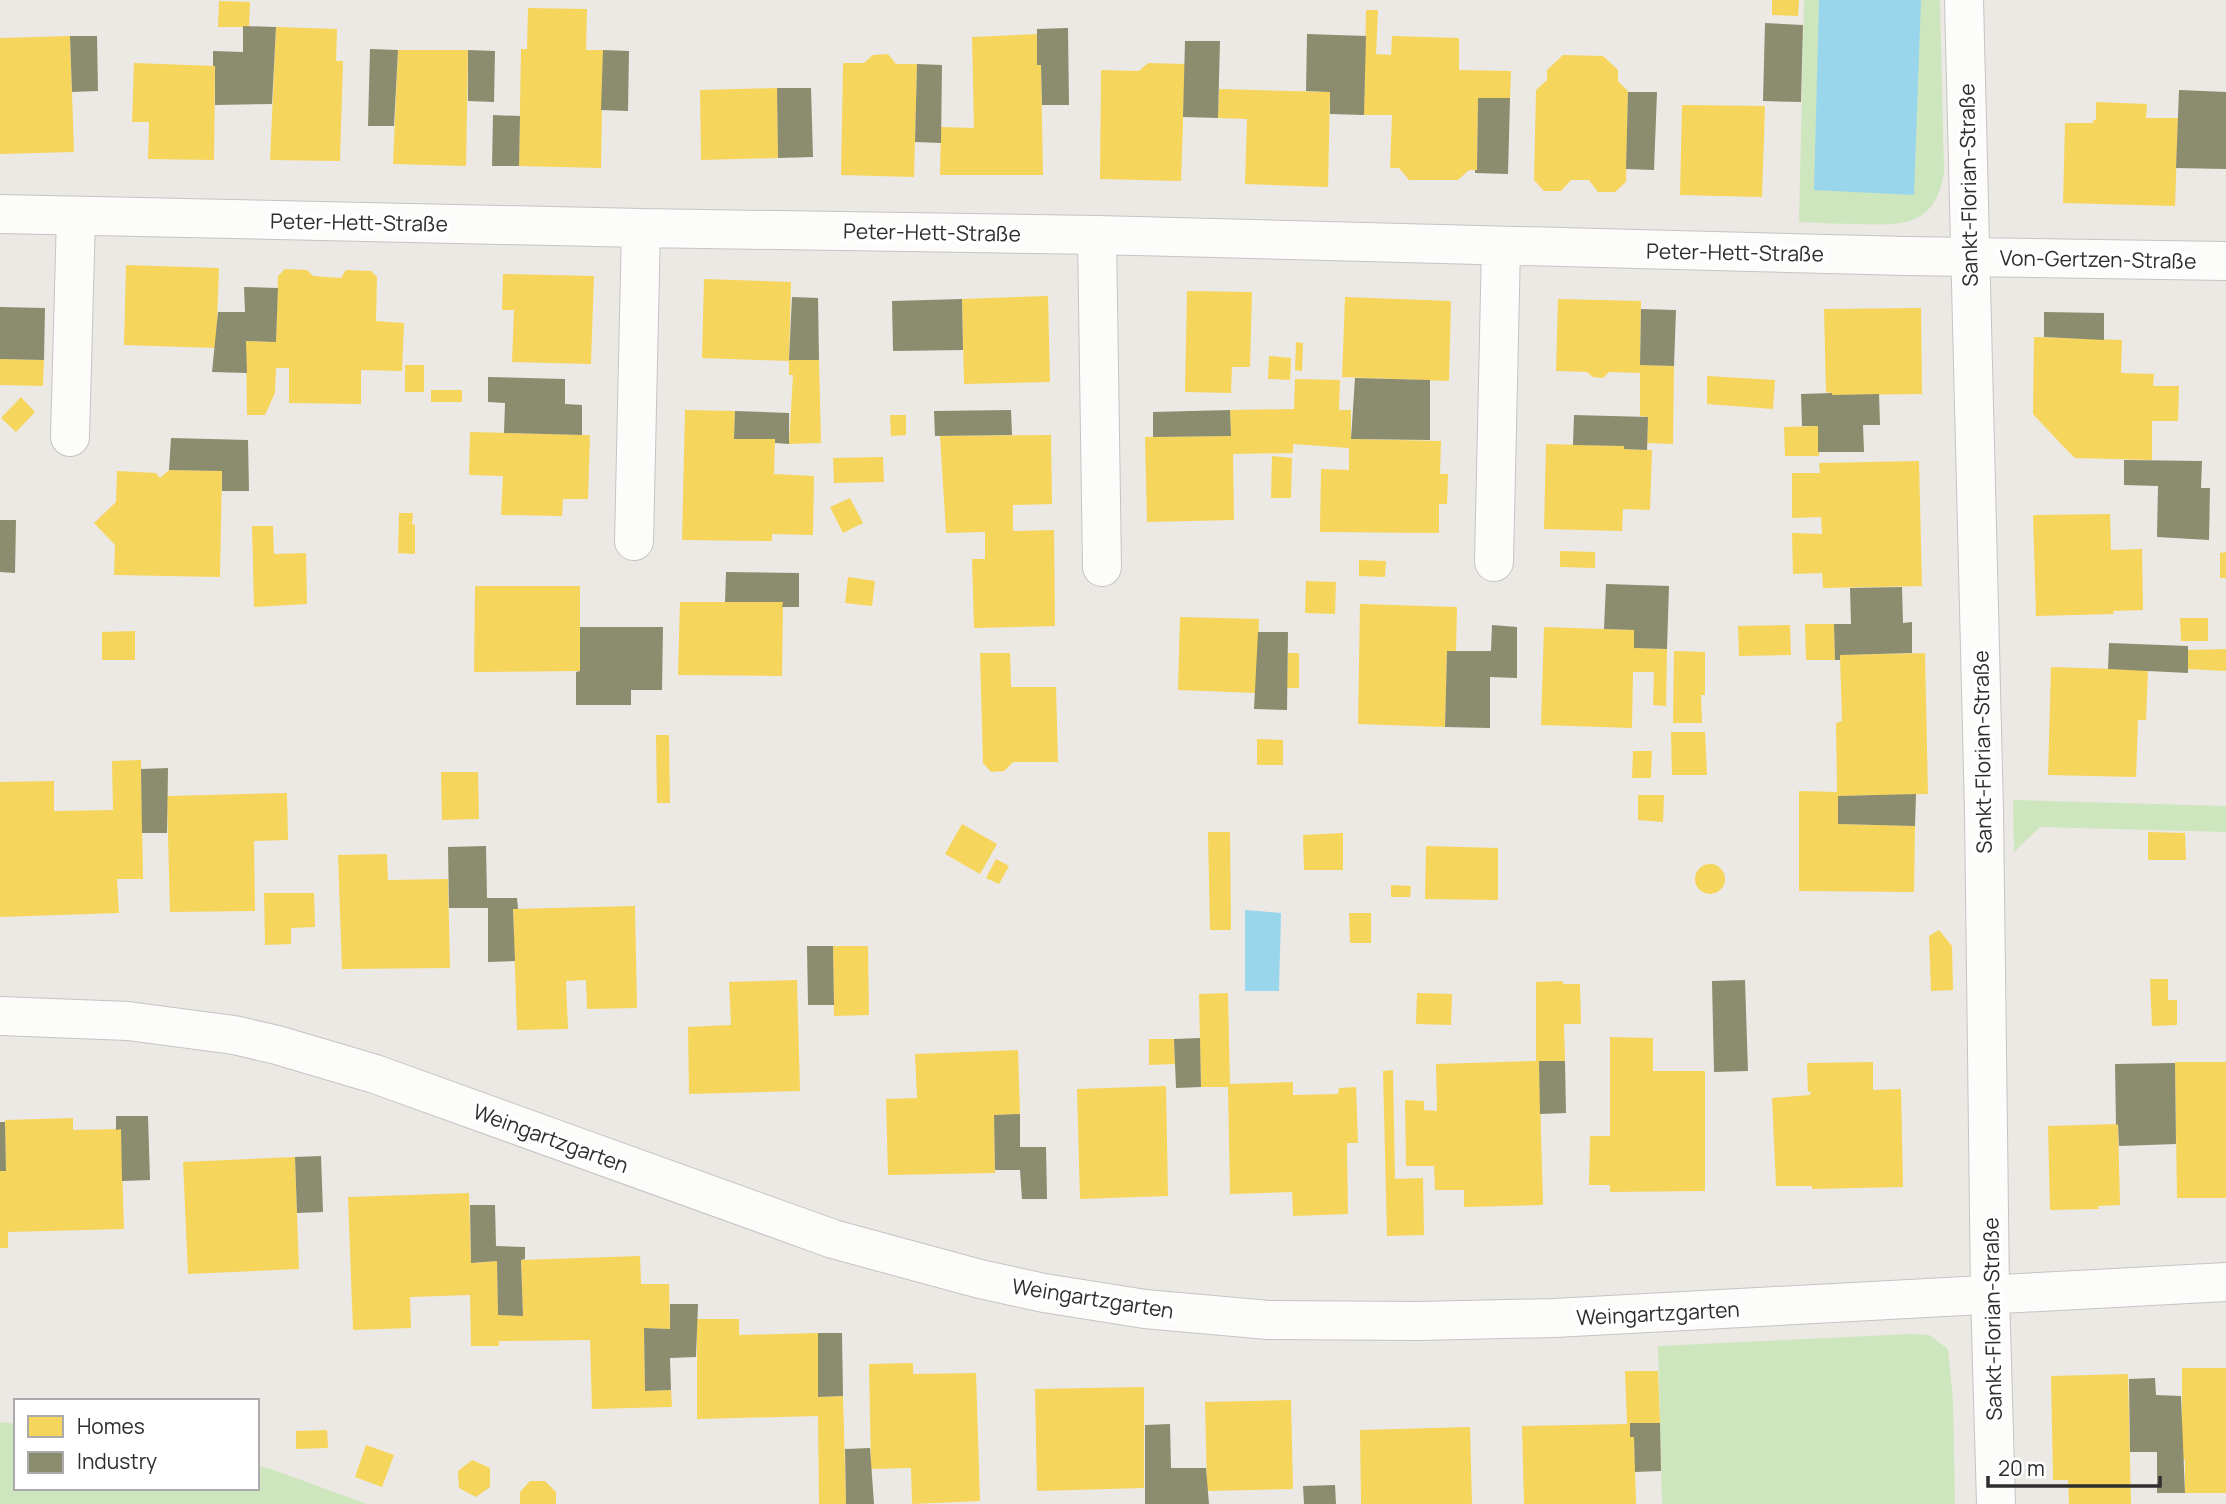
<svg xmlns="http://www.w3.org/2000/svg" width="2226" height="1504" font-family="Manrope,sans-serif">
<style>
.green{fill:#cee6be}
.water{fill:#99d6ec}
.homes{fill:#f6d55c}
.industry{fill:#8c8c6e}
.lines{fill:none;stroke-linecap:round;stroke-linejoin:round}
.minor-casing{stroke:#c5c4c5;stroke-width:40}
.minor{stroke:#fcfcfb;stroke-width:38}
.labels{text-anchor:middle;dominant-baseline:central;stroke-width:7;stroke-linejoin:round;paint-order:stroke}
.street-label{font-size:21px;fill:#2e2e2e;stroke:#fff}
</style>
<rect width="100%" height="100%" fill="#ece8e4"/>
<!-- green -->
<path class="green" d="M1804,0H1940L1944,172C1936,225 1904,226 1859,224C1839,224 1819,223 1799,222Z
M2013,800L2226,806V832L2040,827L2014,852Z
M1911,1334L1929,1335L1948,1349L1953,1400L1955,1504H1662L1658,1346Z
M0,1422L16,1424V1488H257V1466L271,1469L367,1504H0Z"/>
<!-- water -->
<path class="water" d="M1819,0H1921L1914,195L1814,190Z
M1245,910L1281,913L1279,991H1245Z"/>
<!-- homes -->
<path class="homes" d="M1772,0H1799L1798,16L1772,15Z
M219,1L250,2L249,27H218Z
M528,8L587,9L586,50H603L601,168L519,166L521,49H527Z
M1366,10H1378L1376,54L1391,55L1392,36L1459,38V70L1511,71L1510,98H1478L1477,170H1469L1458,180H1409L1399,168H1390L1392,115H1364Z
M276,27L337,29L336,61H343L340,161L270,160Z
M1037,34V65H1041L1043,175H940L941,127L974,128L972,37Z
M70,36L74,152L0,154V38Z
M398,50H468L466,166L393,164Z
M888,54L896,64H917L914,177L841,175L843,63H864L873,55Z
M1563,55L1603,56L1618,70V81L1628,91L1626,182L1615,192H1598L1589,180H1571L1561,191H1544L1534,180L1536,90L1547,80V70Z
M134,63L215,66L214,160L148,159L149,122H132Z
M1148,63L1185,64L1181,181L1100,179L1101,70L1139,71Z
M777,88L778,158L701,160L700,90Z
M1219,89L1330,92L1328,187L1245,184L1247,119L1218,118Z
M2096,102L2147,104L2146,118H2178L2175,206L2063,203L2065,123H2093V120H2096Z
M1682,105L1765,106L1762,197L1680,195Z
M126,265L219,268L216,348L124,345Z
M285,269L307,270L313,276L341,278L346,270L371,271L377,277L376,321L404,323L402,371L361,370V404L289,403V368H276L275,393L265,415H247L246,341L276,342L278,276Z
M503,274L594,276L591,364L512,362L514,310H502Z
M704,279L791,282L789,361L702,358Z
M1187,291L1252,292L1250,367H1232L1231,393L1185,392Z
M1048,296L1050,382L964,384L962,299Z
M1345,297L1451,301L1449,381L1342,377Z
M1558,299L1641,301L1640,365L1674,366L1673,444L1647,443L1648,417L1640,416V373L1609,372L1603,378L1593,377L1587,372L1556,371Z
M1921,308L1922,394L1832,395V393L1826,392L1824,309Z
M2034,337L2122,340L2121,373L2154,374L2153,386H2179L2178,421H2152V460L2075,458L2062,445L2033,414Z
M1296,342L1303,343L1302,371L1295,370Z
M1269,356L1291,358L1290,380L1268,379Z
M0,359L44,360L43,386L0,385Z
M789,360H819L821,443L789,444L793,375H789Z
M405,365H424V392H405Z
M1707,376L1775,380L1773,409L1707,404Z
M1295,379L1340,380L1339,410H1351V439L1441,441L1440,474H1448L1447,504H1439V533L1320,532L1321,469L1349,470V448L1293,444V453L1233,454L1234,520L1147,522L1145,437L1231,436L1230,410L1294,409Z
M431,390H462V402H431Z
M21,397L35,412L16,432L1,418Z
M685,410L735,411L734,439H775L774,474L814,476L813,535L772,534V541L682,540Z
M890,415H906V435L891,436Z
M1818,426L1819,456H1785L1784,427Z
M470,432L590,435L588,499H563L562,516L501,515L503,476L469,475Z
M1051,435L1052,504L1013,505V531L1054,530L1055,626L974,628L972,559H985V532L946,533L940,436Z
M1546,444L1624,446V449L1652,450L1650,510L1623,509L1622,531L1544,529Z
M1272,456L1292,458L1291,498H1271Z
M883,457L884,482L834,483L833,458Z
M1919,461L1922,586L1823,588L1822,573L1793,574L1792,533L1822,534L1821,517L1792,518V473H1820L1819,463Z
M169,470L222,471L220,577L114,575L115,545L94,523L116,502L117,471L156,473L160,478Z
M850,498L863,523L843,533L830,507Z
M399,513H413L412,525L415,524V554L398,553Z
M2110,514L2111,550L2142,549L2143,610L2113,611L2114,614L2036,616L2033,515Z
M252,526H273L274,554L306,553L307,604L254,607Z
M1560,551L1595,552V568L1560,567Z
M2226,552V578H2220V553Z
M1359,560L1386,561L1385,577L1359,576Z
M848,577L875,581L872,606L845,603Z
M1306,581L1336,582L1335,614L1305,613Z
M475,586H580V671L474,672Z
M680,602H783L782,676L678,675Z
M1360,604L1457,607L1456,651H1447L1445,727L1358,724Z
M1180,617L1259,619L1257,693L1178,690Z
M2180,618H2208V641H2181Z
M1805,624H1834L1835,660H1806Z
M1790,625L1791,655L1739,656L1738,626Z
M1544,627L1634,630V648L1667,649L1666,706L1653,705L1654,672H1633L1632,728L1541,725Z
M135,631V660H102V632Z
M2226,649V671L2188,669V650Z
M1674,651L1705,652V695H1701L1702,723H1673Z
M980,653H1010L1011,687H1056L1058,762H1013L1004,771L991,772L983,763Z
M1288,653H1299V688H1287Z
M1925,653L1928,794L1838,796V824L1915,826L1914,892L1799,891V791L1837,792L1836,723L1842,721L1840,655Z
M2051,667L2148,670L2146,720H2138L2136,777L2048,775Z
M1671,732H1705L1707,775H1672Z
M656,735H669L670,803H657Z
M1257,739L1283,740V765H1257Z
M1633,751H1652L1651,778H1632Z
M141,760L143,879H117L119,913L0,917V782L54,781V811L113,810L112,761Z
M441,772H478L479,819L442,820Z
M287,793L288,840L254,841L255,911L170,912L167,796Z
M1638,795H1664L1663,822L1638,820Z
M962,824L997,844L980,874L945,854Z
M1208,832H1230L1231,930H1210Z
M2148,832L2185,833L2186,860H2148Z
M1343,833V870H1304L1303,835Z
M1426,846L1498,848V900L1425,899Z
M387,854L388,880L448,879L450,968L342,969L338,855Z
M996,859L1009,866L999,884L986,878Z
M1695 879a15 15 0 1 1 30 0a15 15 0 1 1-30 0Z
M1391,885L1411,886L1410,897H1391Z
M264,893H314L315,927L291,928V944L265,945Z
M635,906L637,1008L587,1009L586,980L566,981L568,1029L517,1030L513,909Z
M1349,913H1371V943H1350Z
M1939,930L1952,946L1953,990L1931,991L1929,936Z
M833,946H868L869,1015L834,1016Z
M2150,979H2168V1000H2177V1025L2152,1026Z
M797,980L800,1091L689,1094L688,1027L731,1025L729,982Z
M1563,981V984H1580L1581,1024H1564L1565,1061H1539L1543,1205L1464,1207V1190H1435L1434,1166H1406L1405,1100L1424,1101V1110L1437,1111L1436,1064L1536,1061V982Z
M1228,993L1230,1084L1293,1082V1095L1338,1094L1339,1088L1356,1087L1358,1143H1347L1348,1214L1293,1216L1292,1192L1230,1194L1228,1087H1201L1199,994Z
M1417,993L1452,994L1451,1025L1416,1024Z
M1610,1037L1653,1038V1071H1705V1191L1610,1192V1185H1589L1590,1136H1610Z
M1149,1039H1174L1175,1064L1149,1065Z
M1018,1050L1020,1114L994,1115L995,1173L888,1175L886,1099L917,1098L915,1054Z
M1873,1062V1090L1901,1089L1903,1187L1812,1189V1186H1776L1772,1098L1810,1095L1811,1091L1808,1092L1807,1063Z
M2175,1062H2226V1198H2177Z
M1393,1070L1395,1179L1423,1178L1424,1235L1387,1236L1383,1071Z
M1166,1086L1168,1196L1080,1199L1077,1089Z
M73,1118V1130L121,1129L124,1229L8,1232V1248H0V1171H6L5,1120Z
M2118,1124L2120,1205L2098,1206L2099,1209L2050,1210L2048,1126Z
M295,1157L299,1269L188,1274L183,1162Z
M469,1193L471,1263L497,1261L498,1315L523,1316L521,1260L640,1256L641,1284H669L670,1329L644,1328L645,1391L671,1390L672,1407L592,1409L590,1340L499,1341V1346H471L470,1295L410,1297L411,1328L353,1330L348,1197Z
M697,1319H739V1335L818,1333V1397L843,1396L846,1504H819L818,1416L697,1419Z
M913,1363V1374L976,1373L980,1501L912,1504L911,1468L871,1469L869,1364Z
M2182,1368H2226V1493H2185V1459H2182Z
M1625,1371H1658L1660,1423H1630V1437H1634L1636,1504H1524L1522,1426L1627,1424Z
M2128,1374L2131,1504H2069L2068,1480H2053L2051,1376Z
M1144,1387V1488L1037,1491L1035,1389Z
M1291,1400L1293,1489L1207,1491L1205,1402Z
M1470,1427L1472,1504H1361L1360,1430Z
M327,1430L328,1448L296,1449V1431Z
M366,1445L394,1455L382,1487L355,1477Z
M472,1460L490,1468V1487L476,1497L459,1488L458,1471Z
M530,1481H545L556,1492V1504H520V1492Z"/>
<!-- industry -->
<path class="industry" d="M1765,23L1803,25L1801,102L1763,101Z
M243,26L276,27L272,104L215,105V66H213V51L243,52Z
M1068,28L1069,105H1042L1041,65H1037V29Z
M1307,34L1366,36L1364,115L1330,114V92L1306,91Z
M70,36H97L98,91L72,92Z
M1185,41H1220L1218,118L1183,117Z
M370,49L398,50L394,126H368Z
M468,50L495,51L494,102L468,101Z
M603,50L629,51L628,111L601,110Z
M917,64L942,65L941,143L915,142Z
M777,88H811L813,157L778,158Z
M2179,90L2226,92V169L2176,168Z
M1628,92H1657L1654,170L1626,169Z
M1478,98H1510L1508,174L1475,173V170H1477Z
M493,115L520,116L519,166H492Z
M244,287L278,288L276,342L246,341L247,373L212,372L218,312H245Z
M792,297L818,298L819,360H789Z
M962,299L963,350L893,351L892,301Z
M0,307L45,308L44,360L0,359Z
M1641,309L1676,310L1674,366L1640,365Z
M2044,312L2104,313V340L2044,337Z
M488,377L565,379V404L582,405V435L504,433L505,403L488,402Z
M1355,378L1430,380V440L1351,439Z
M1832,393V395L1879,394L1880,425H1863L1864,452H1818V426H1802L1801,394Z
M1011,410L1012,435L935,436L934,411Z
M1230,410L1231,436L1153,437V412Z
M735,411L789,413V444L775,443V439H734Z
M1574,415L1648,417L1647,450L1624,449V446L1573,445Z
M171,438L248,440L249,491H222V471L169,470Z
M2124,460L2202,461L2201,488H2210L2209,540L2157,537L2158,486L2124,485Z
M0,520H16L15,573L0,572Z
M726,572L799,573V607H782L783,602H725Z
M1606,584L1669,586L1667,649L1634,648V630L1604,629Z
M1902,587L1903,623L1912,622V653L1840,655V660H1835L1834,624H1851L1850,588Z
M1492,625L1517,627V678L1490,677V728L1445,727L1447,651H1491Z
M580,627H663L662,690H631V705H576V672L580,671Z
M1258,632H1288L1287,710L1254,709Z
M2109,643L2188,646V673L2108,669Z
M168,768L167,833H142L141,769Z
M1916,794L1915,826L1838,824V796Z
M486,846L487,898H517L518,909H513L515,961L488,962V908H449L448,847Z
M807,946H833L834,1005H808Z
M1745,980L1748,1071L1714,1072L1712,981Z
M1200,1038L1201,1087L1176,1088L1174,1039Z
M1539,1061H1565L1566,1113L1540,1114Z
M2175,1063L2176,1144L2119,1146L2118,1124L2116,1125L2115,1064Z
M1020,1114V1147H1046L1047,1199H1022L1020,1170H995L994,1115Z
M116,1116H148L150,1180L122,1181L121,1129L116,1130Z
M0,1122H5L6,1171H0Z
M321,1156L323,1212L297,1213L295,1157Z
M470,1205H495L496,1246L525,1247V1259L521,1260L523,1316L498,1315L497,1261L471,1263Z
M670,1304H698L696,1357L670,1358L671,1390L645,1391L644,1328L670,1329Z
M818,1333H842L843,1396L818,1397Z
M2155,1378L2156,1395L2181,1396L2185,1493H2157V1452H2130L2129,1379Z
M1630,1423H1660L1661,1471L1635,1472L1634,1437H1630Z
M1170,1424L1171,1468H1206L1209,1504H1145V1425Z
M870,1448L874,1504H846L845,1449Z
M1335,1485L1336,1504H1304L1303,1486Z"/>
<g class="lines">
<defs>
<path id="minor" d="M1964,0L1984,811L1990,1293L1996,1504
M0,214L641,228L1097,235L1906,256L2226,261
M1097,235L1102,567
M70,437L76,216
M634,541L641,228
M1494,562L1501,246
M0,1016L128,1021L234,1035L277,1045L375,1074L833,1239L980,1279L1044,1293L1145,1309L1268,1320L1418,1321L1554,1318L2226,1282"/>
</defs>
<!-- minor casing -->
<use href="#minor" class="minor-casing"/>
<!-- minor -->
<use href="#minor" class="minor"/>
</g>
<g class="labels">
<!-- street labels -->
<g class="street-label">
<text transform="translate(1968 185) rotate(-91)">Sankt-Florian-Straße</text>
<text transform="translate(359 222) rotate(1)">Peter-Hett-Straße</text>
<text transform="translate(932 232) rotate(1)">Peter-Hett-Straße</text>
<text transform="translate(1735 252) rotate(1)">Peter-Hett-Straße</text>
<text transform="translate(2098 259) rotate(1)">Von-Gertzen-Straße</text>
<text transform="translate(1982 752) rotate(-91)">Sankt-Florian-Straße</text>
<text transform="translate(551 1138) rotate(20)">Weingartzgarten</text>
<text transform="translate(1093 1298) rotate(9)">Weingartzgarten</text>
<text transform="translate(1658 1313) rotate(-3)">Weingartzgarten</text>
<text transform="translate(1992 1319) rotate(-91)">Sankt-Florian-Straße</text>
</g>
</g>
<!-- legend -->
<rect x="14" y="1399" width="245" height="91" fill="#ffffff" stroke="#ababab" stroke-width="2"/>
<rect x="28" y="1416" width="35" height="21" fill="#f6d55c" stroke="#ababab" stroke-width="2"/>
<text x="77" y="1434" font-size="21" fill="#2e2e2e">Homes</text>
<rect x="28" y="1452" width="35" height="21" fill="#8c8c6e" stroke="#ababab" stroke-width="2"/>
<text x="77" y="1469" font-size="21" fill="#2e2e2e">Industry</text>
<!-- scale -->
<path d="M1988 1476v10h172v-10" fill="none" stroke="#2e2e2e" stroke-width="3.5"/>
<text x="1998" y="1476" font-size="21" fill="#2e2e2e" stroke="#ffffff" stroke-width="5" paint-order="stroke">20 m</text>
</svg>
